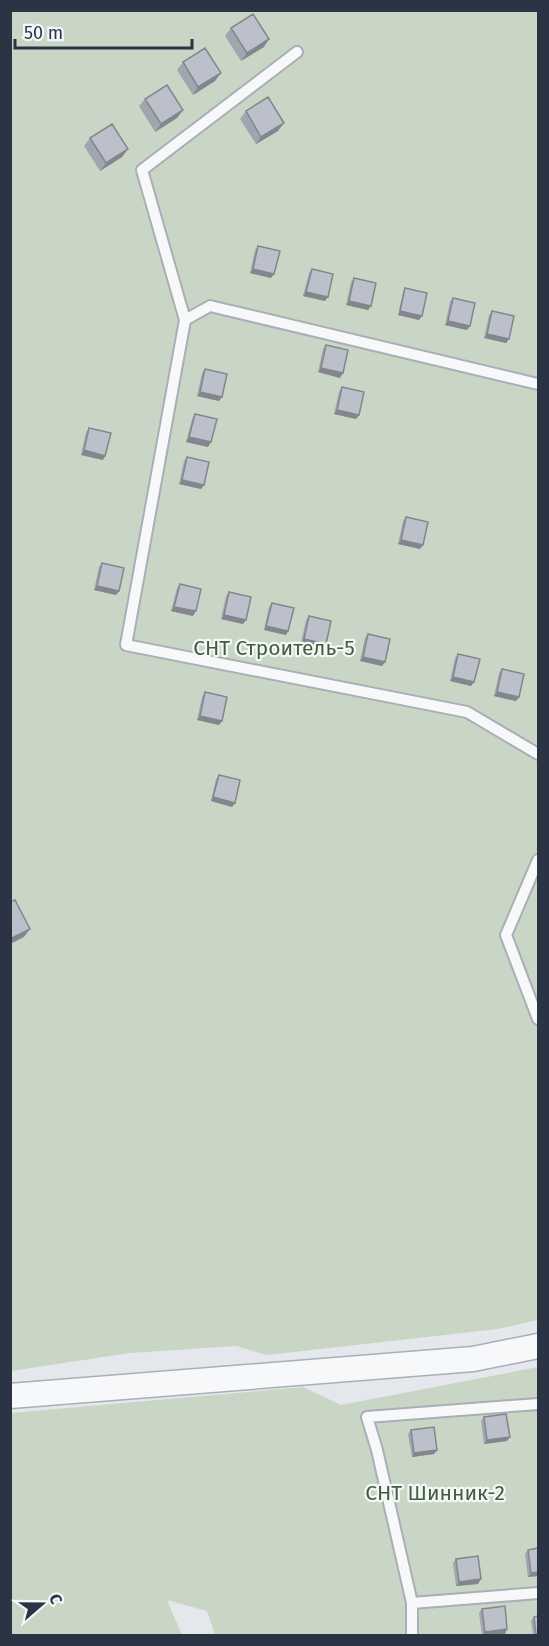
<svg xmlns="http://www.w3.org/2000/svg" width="549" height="1646" font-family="'Fira Sans',sans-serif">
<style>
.green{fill:#c9d6c5}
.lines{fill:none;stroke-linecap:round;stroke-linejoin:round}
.service-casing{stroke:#a9aeb7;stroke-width:14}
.tertiary-casing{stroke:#a9aeb7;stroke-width:27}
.service{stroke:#f7f8fa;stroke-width:10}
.tertiary{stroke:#f7f8fa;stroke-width:24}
.wall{fill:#a1a5ae}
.shaded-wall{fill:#83868d}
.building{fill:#bbc0ca;stroke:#83868d;stroke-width:1.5}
.labels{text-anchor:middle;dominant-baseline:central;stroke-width:4.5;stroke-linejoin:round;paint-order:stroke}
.park-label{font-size:21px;fill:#3f6138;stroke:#f4f6f9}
</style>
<rect width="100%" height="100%" fill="#e4e7ec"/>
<!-- green -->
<path class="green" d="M11,11H538V1320L498,1329L267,1355L236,1346L130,1353L11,1371Z
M538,1367V1635H215L207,1611L167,1600L182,1635L11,1636V1413L303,1387L341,1405Z"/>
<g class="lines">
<defs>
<path id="service" d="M185,320L142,170L297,52
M538,384L210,306L185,320L126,645L467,712L538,754
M538,860L506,935L538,1019
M412,1603L538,1593
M412,1636V1603L377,1450L367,1417L538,1404"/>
<path id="tertiary" d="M10,1396L473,1359L538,1346"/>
</defs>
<!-- service casing -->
<use href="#service" class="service-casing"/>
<!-- tertiary casing -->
<use href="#tertiary" class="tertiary-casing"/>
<!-- service -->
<use href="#service" class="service"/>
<!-- tertiary -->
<use href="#tertiary" class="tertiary"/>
</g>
<!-- wall -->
<path class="wall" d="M231,28L264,47L241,61L225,36Z
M183,62L215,81L193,95L177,70Z
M145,99L183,110L177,118L155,132L139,106Z
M246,111L278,131L256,144L240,119Z
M90,138L128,149L122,157L100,171L84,146Z
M258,246L274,274L271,278L250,273L255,250Z
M312,269L325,301L303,296L309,273Z
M354,278L371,306L368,310L346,305L351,282Z
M405,288L422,316L419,320L398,315L403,292Z
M453,298L467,330L445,325L450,302Z
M492,311L509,339L506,343L484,338L489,315Z
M326,345L340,378L318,372L323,349Z
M205,369L219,401L197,396L202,373Z
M342,387L359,415L356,419L334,414L339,392Z
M195,414L208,447L186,442L192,419Z
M89,428L103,460L81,455L86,432Z
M187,457L204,485L201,489L179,484L184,461Z
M406,517L420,549L398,544L403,521Z
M102,563L119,591L116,595L94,590L99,567Z
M180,584L193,616L171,611L177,588Z
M229,592L246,620L243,624L221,619L226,596Z
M272,603L288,631L286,635L264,630L269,607Z
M309,616L323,648L301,643L306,620Z
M368,634L385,662L382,666L360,661L365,638Z
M458,654L474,682L471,686L450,681L455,658Z
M502,669L519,697L516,701L494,696L499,673Z
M205,692L219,725L197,720L202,697Z
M219,775L235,803L232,807L211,801L216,779Z
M484,1417L507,1441L484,1444L481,1421Z
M411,1430L437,1450L434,1454L412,1457L408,1434Z
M528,1550L538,1576L528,1577L525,1554Z
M456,1559L478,1584L456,1586L453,1563Z
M482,1609L505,1634L482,1635L479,1613Z
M534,1617L538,1635H533L531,1621Z"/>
<!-- shaded-wall -->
<path class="shaded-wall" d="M269,39L264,47L241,61L247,53Z
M221,73L215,81L193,95L198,87Z
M183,110L177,118L155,132L161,124Z
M284,123L278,131L256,144L261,137Z
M128,149L122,157L100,171L106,163Z
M253,269L274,274L271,278L250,273Z
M306,292L328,297L325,301L303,296Z
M349,301L371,306L368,310L346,305Z
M400,311L422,316L419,320L398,315Z
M448,321L470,326L467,330L445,325Z
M487,334L509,339L506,343L484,338Z
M321,368L343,373L340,378L318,372Z
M200,392L222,397L219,401L197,396Z
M337,410L359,415L356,419L334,414Z
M189,437L211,442L208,447L186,442Z
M84,450L105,456L103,460L81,455Z
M182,480L204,485L201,489L179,484Z
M401,540L423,545L420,549L398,544Z
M97,586L119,591L116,595L94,590Z
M174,607L196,611L193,616L171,611Z
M224,615L246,620L243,624L221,619Z
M266,626L288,631L286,635L264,630Z
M304,639L326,644L323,648L301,643Z
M363,657L385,662L382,666L360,661Z
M453,677L474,682L471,686L450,681Z
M497,692L519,697L516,701L494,696Z
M200,716L222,721L219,725L197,720Z
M213,797L235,803L232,807L211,801Z
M30,929L24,937L10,944V939Z
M510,1437L507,1441L484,1444L487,1440Z
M437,1450L434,1454L412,1457L414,1453Z
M538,1572V1576L528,1577L531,1573Z
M481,1579L478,1584L456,1586L459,1582Z
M507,1629L505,1634L483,1635L485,1632Z"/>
<!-- building -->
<path class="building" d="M253,14L269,39L247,53L231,28Z
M205,48L221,73L198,87L183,62Z
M167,85L183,110L161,124L145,99Z
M268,97L284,123L261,137L246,111Z
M112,124L128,149L106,163L90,138Z
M258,246L280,251L274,274L253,269Z
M312,269L333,274L328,297L306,292Z
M354,278L376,283L371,306L349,301Z
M405,288L427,293L422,316L400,311Z
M453,298L475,303L470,326L448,321Z
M492,311L514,316L509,339L487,334Z
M326,345L348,350L343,373L321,368Z
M205,369L227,374L222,397L200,392Z
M342,387L364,392L359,415L337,410Z
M195,414L217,419L211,442L189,437Z
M89,428L111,433L105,456L84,450Z
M187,457L209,462L204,485L182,480Z
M406,517L428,522L423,545L401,540Z
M102,563L124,568L119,591L97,586Z
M180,584L201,589L196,611L174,607Z
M229,592L251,597L246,620L224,615Z
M272,603L294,608L288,631L266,626Z
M309,616L331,621L326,644L304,639Z
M368,634L390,639L385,662L363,657Z
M458,654L480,659L474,682L453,677Z
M502,669L524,674L519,697L497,692Z
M205,692L227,697L222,721L200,716Z
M219,775L240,780L235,803L213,797Z
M15,900L30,929L10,939V902Z
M506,1414L510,1437L487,1440L484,1417Z
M434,1427L437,1450L414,1453L411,1430Z
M538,1548V1572L531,1573L528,1550Z
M478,1556L481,1579L459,1582L456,1559Z
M505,1606L507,1629L485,1632L482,1609Z
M538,1616V1635H536L534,1617Z"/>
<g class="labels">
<!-- park labels -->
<g class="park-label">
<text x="274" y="648">СНТ Строитель-5</text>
<text x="435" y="1493">СНТ Шинник-2</text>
</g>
</g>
<!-- border -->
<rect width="549" height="1646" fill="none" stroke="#2b3445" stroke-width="24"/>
<!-- north arrow -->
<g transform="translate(42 1604) rotate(70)" stroke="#f4f6f9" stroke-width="4.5" paint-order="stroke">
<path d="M0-4.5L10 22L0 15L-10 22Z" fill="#2b3445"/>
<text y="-9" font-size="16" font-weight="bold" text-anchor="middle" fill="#2b3445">С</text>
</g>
<!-- scale -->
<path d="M15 39v9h177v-9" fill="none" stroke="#2b3445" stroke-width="3"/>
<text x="24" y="39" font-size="18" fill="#2b3445" stroke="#f4f6f9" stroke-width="4.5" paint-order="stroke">50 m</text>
</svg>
